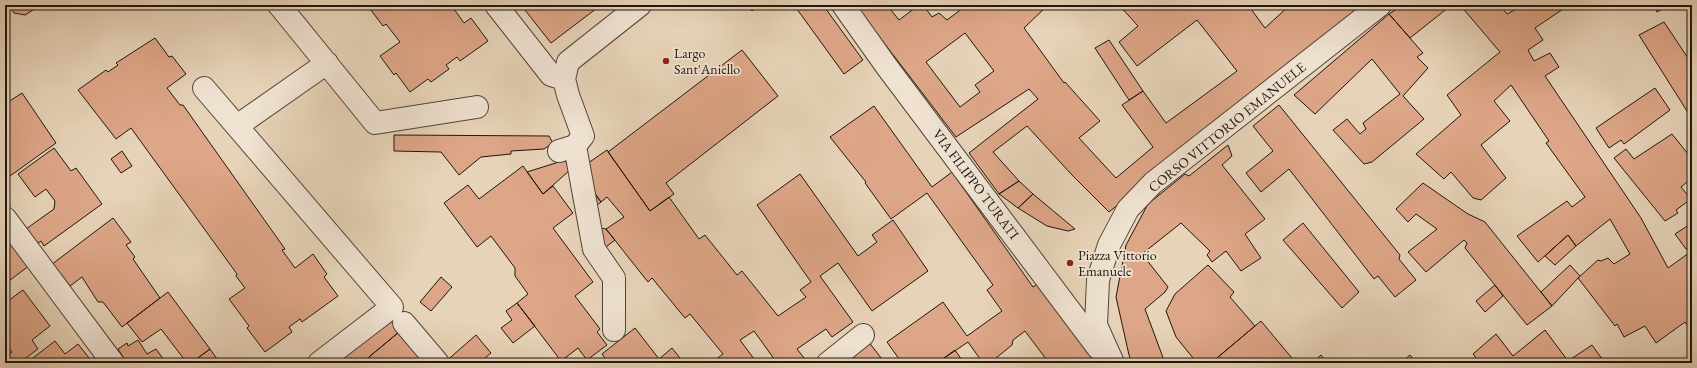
<svg xmlns="http://www.w3.org/2000/svg" width="1697" height="368" font-family="'EB Garamond',serif">
<style>
.building{fill:#dea688;stroke:#1f160d;fill-rule:evenodd}
.lines{fill:none;stroke-linecap:round;stroke-linejoin:round}
.street-casing{stroke:#514538;stroke-width:24}
.street{stroke:#efe2d1;stroke-width:22}
.poi-dot{fill:#8f2418;stroke:#efe2d1;stroke-width:1.5}
.labels{text-anchor:middle;dominant-baseline:central;stroke-width:3.5;stroke-linejoin:round;paint-order:stroke}
.poi-label{font-size:14px;fill:#1f160d;stroke:#efe2d1;text-anchor:start}
.street-label{font-size:14px;fill:#1f160d;stroke:#efe2d1}
</style>
<rect width="100%" height="100%" fill="#e7d3b8"/>
<filter id="stains"><feTurbulence type="fractalNoise" baseFrequency=".005" numOctaves="4"/><feColorMatrix values="0 0 0 0 .2 0 0 0 0 .09 0 0 0 0 .02 0 0 0 .5 -.17"/></filter>
<radialGradient id="worn" r=".72"><stop offset=".6" stop-color="#630" stop-opacity="0"/><stop offset="1" stop-color="#630" stop-opacity=".3"/></radialGradient>
<!-- building -->
<path class="building" d="M9,5H41L25,15L14,13Z
M367,5H451L464,23L471,18L488,41L460,61L457,57L446,65L449,69L431,82L428,79L410,92L396,73L394,75L380,56L400,42L386,24L383,26Z
M521,5H601L551,43Z
M747,5H759L752,11Z
M785,5H823L863,60L844,74L794,5L789,9Z
M855,5H887L899,20L919,5H923L932,17L939,13L947,20L967,5H1048L1024,28L1064,83L1065,82L1100,121L1079,138L1116,178L1153,147L1122,105L1143,91L1166,123L1237,71L1197,20L1137,66L1119,42L1138,26L1119,5H1248L1265,28L1290,5H1373L1254,95L1109,212L1072,175L1027,126L993,152L1019,181L999,194L969,153L1038,99L1029,89L956,137ZM965,33L994,71L975,85L980,92L960,107L926,62Z
M1403,5H1447L1449,7L1410,38L1389,14Z
M1460,5H1500L1507,14L1524,5H1569L1535,28L1543,40L1528,50L1534,61L1550,53L1559,67L1545,76L1641,218L1668,268L1689,253L1692,257V333L1685,322L1656,343L1645,326L1624,337L1617,324L1615,326L1578,278L1598,260L1601,261L1608,258L1614,264L1630,254L1610,219L1576,246L1568,235L1538,262L1517,236L1567,201L1572,207L1585,197L1546,143L1549,141L1511,85L1494,101L1510,121L1481,145L1506,178L1481,200L1473,198L1451,172L1444,179L1416,154L1461,115L1447,95L1500,52Z
M1653,5H1669L1657,12Z
M1389,14L1423,53L1417,57L1428,68L1403,96L1424,119L1372,162L1364,164L1333,130L1347,119L1360,134L1366,129L1363,123L1400,94L1372,59L1315,114L1294,95Z
M1664,22L1692,64V119L1639,35Z
M155,38L169,57L172,56L186,74L167,88L180,105H183L285,249L282,250L295,268L313,254L327,274L324,277L338,296L302,322L300,319L289,327L292,332L265,352L247,328L249,326L229,299L245,288L236,276L237,274L131,128L116,139L78,90L106,70L108,72L118,65L116,63Z
M1109,40L1143,91L1129,100L1095,48Z
M742,50L778,96L666,183L674,194L650,211L608,152Z
M1655,88L1670,110L1624,144L1621,140L1609,148L1596,128Z
M22,93L56,143L10,176L5,169V116L9,113L5,107V104Z
M1279,105L1400,255L1399,259L1416,280L1395,297L1378,276L1374,279L1289,169L1261,192L1246,173L1273,151L1253,126Z
M874,106L932,187L952,172L1033,287L1039,283L1085,345L1083,346L1095,363H1049L1025,331L1013,340L1012,345L990,363H983L968,342L937,363H902L887,342L943,302L967,336L1002,311L987,290L993,285L927,193L891,219L865,183L866,182L830,137Z
M1672,134L1692,159V178L1681,187L1691,199L1676,210L1678,213L1665,221L1614,158L1626,149L1634,159Z
M394,135L549,136L553,143L544,149L511,151V154L481,157L459,175L441,152L394,151Z
M1228,145L1232,156L1222,165L1265,219L1245,234L1261,258L1241,271L1226,251L1212,262L1207,255L1210,251L1181,223L1142,254L1168,287L1165,292L1145,309L1165,363H1132L1129,355L1116,297L1126,245L1148,204L1185,174L1189,176Z
M54,148L71,171L76,168L102,204L44,246L41,241L37,244L26,229L54,209L55,201L46,189L35,197L18,174Z
M607,150L650,211L669,197L699,239L705,235L737,275L742,271L778,316L806,297L800,290L811,282L757,205L800,174L858,256L877,242L872,235L893,220L928,271L872,311L838,263L820,276L853,322L832,337L826,329L797,349L808,363H777L754,331L740,340L757,363H711L723,354L690,314L685,318L652,278L648,282L606,229L624,217L607,197L601,202L583,176L581,168Z
M122,151L132,166L121,173L111,159Z
M565,160L570,170L543,194L527,172Z
M523,166L543,194L553,186L573,213L553,228L593,282L575,296L600,329L597,332L607,345L587,360L578,348L561,361L517,303L528,294L515,276V268L491,236L477,247L444,203L468,185L479,199Z
M1019,181L1033,194L1018,208L999,194Z
M1423,183L1468,214L1485,222L1552,306L1527,325L1465,248L1467,243L1464,240L1426,272L1408,252L1437,229L1416,214L1408,222L1396,209Z
M591,189L601,202L596,206Z
M1033,194L1075,229L1068,231L1047,226L1018,208Z
M113,218L131,242L126,245L135,257L133,259L160,298L122,327L103,302H98L82,277L70,286L61,274L59,275L51,265Z
M1303,223L1359,292L1342,308L1283,240Z
M1692,223V245L1686,249L1675,234Z
M596,227L606,229L615,240L602,250Z
M5,232L30,265L5,284Z
M1568,235L1576,246L1555,265L1545,256Z
M1208,265L1234,292L1230,297L1255,326L1211,363H1197L1176,337L1166,311L1175,294Z
M1570,265L1580,276L1552,306L1541,292Z
M441,277L452,287L431,311L420,302Z
M1495,285L1503,296L1485,312L1476,301Z
M23,290L50,326L32,340L38,349L19,363H5V357L12,352L5,343V303Z
M168,292L210,349L191,363H187L161,329L142,342L127,323Z
M517,303L535,326L513,343L501,328L512,320L506,311Z
M388,317L399,332L369,357L367,362L365,363H326Z
M1261,321L1296,363H1211L1255,326Z
M635,328L659,359L672,348L684,363H598L605,358L602,354Z
M1545,330L1568,361L1592,345L1605,363H1473L1477,359L1473,354L1496,334L1513,356Z
M399,332L423,363H367L369,357Z
M476,335L491,353L479,363H444Z
M138,340L147,354L156,349L166,363H127L118,349L127,343L128,346Z
M55,341L65,354L78,344L93,363H31L29,361Z
M868,341L885,363H840Z
M210,349L220,363H191Z
M955,350L964,363H937Z
M1321,355L1327,363H1312Z
M1410,355L1416,363H1401Z"/>
<g class="lines">
<defs>
<path id="street" d="M279,5L375,123L477,107
M496,5L551,75L564,79
M843,5L887,67L1098,348
M204,88L392,307L319,363
M237,126L327,63
M575,146L594,249L614,278V330
M559,151L575,146L583,136L568,95L564,79L568,62L640,5
M5,218L113,363
M404,323L438,363
M828,363L863,335
M1113,363L1096,325L1098,280L1109,245L1128,209L1153,183L1380,5"/>
</defs>
<!-- street casing -->
<use href="#street" class="street-casing"/>
<!-- street -->
<use href="#street" class="street"/>
</g>
<!-- markers -->
<g class="poi-dot">
<circle cx="666" cy="61" r="4"/>
<circle cx="1070" cy="263" r="4"/>
</g>
<g class="labels">
<!-- poi labels -->
<g class="poi-label">
<text x="674" y="53">Largo<tspan x="674" dy="16">Sant'Aniello</tspan></text>
<text x="1078" y="255">Piazza Vittorio<tspan x="1078" dy="16">Emanuele</tspan></text>
</g>
<!-- street labels -->
<g class="street-label">
<text transform="translate(1227 127) rotate(-39)">CORSO VITTORIO EMANUELE</text>
<text transform="translate(976 184) rotate(53)">VIA FILIPPO TURATI</text>
</g>
</g>
<!-- margin -->
<rect width="1697" height="368" fill="none" stroke="#e7d3b8" stroke-width="20"/>
<rect x="6" y="6" width="1685" height="356" fill="none" stroke="#1f160d" stroke-width="2"/>
<rect x="10" y="10" width="1677" height="348" fill="none" stroke="#1f160d"/>
<rect width="100%" height="100%" filter="url(#stains)"/>
<rect width="100%" height="100%" fill="url(#worn)"/>
</svg>
